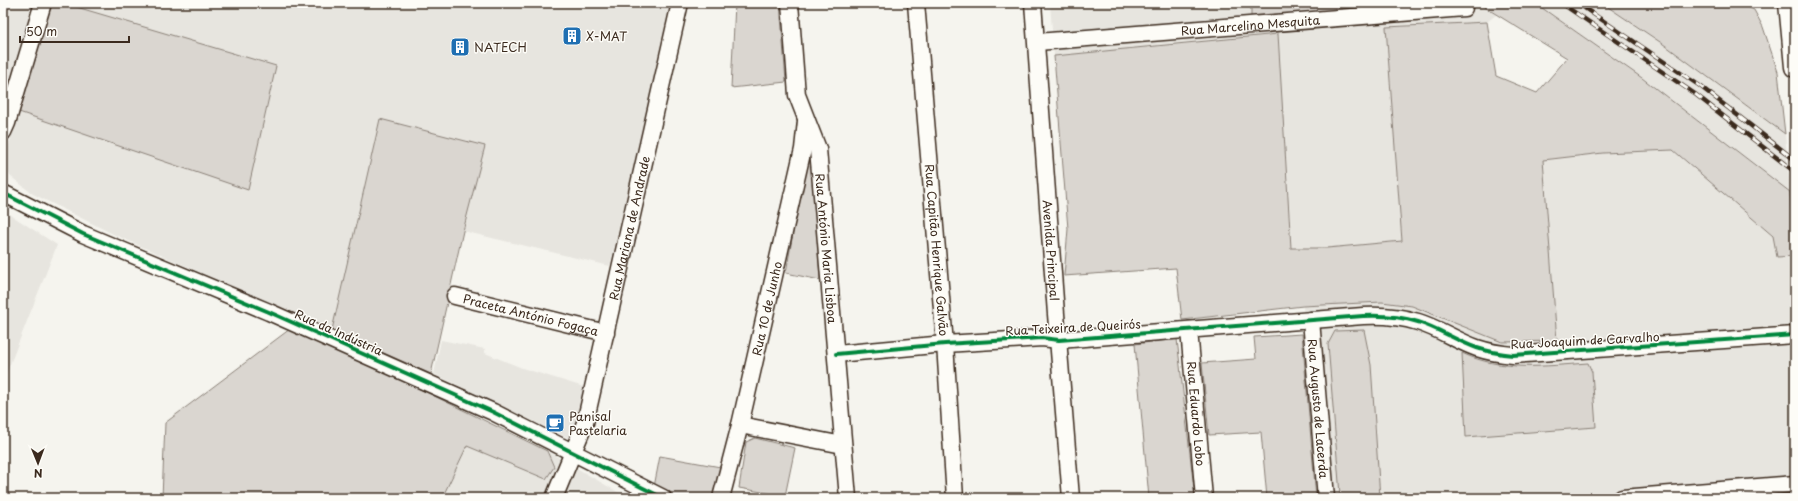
<svg xmlns="http://www.w3.org/2000/svg" width="1798" height="501" font-family="'Playpen Sans',sans-serif">
<style>
.built{fill:#e7e5df}
.green{fill:#dad6d0;stroke:#8a8077}
.lines{fill:none;stroke-linecap:round;stroke-linejoin:round}
.minor-casing{stroke:#3b2a1e;stroke-width:19}
.tertiary-casing{stroke:#3b2a1e;stroke-width:23}
.minor{stroke:#fdfcf7;stroke-width:16}
.tertiary{stroke:#fdfcf7;stroke-width:20}
.rail-casing{stroke:#3b2a1e;stroke-width:4.5}
.rail{stroke:#fdfcf7;stroke-width:3;stroke-dasharray:9;stroke-linecap:butt}
.cycleway-casing{stroke:#fdfcf7;stroke-width:6}
.cycleway{stroke:#00873e;stroke-width:4}
.labels{text-anchor:middle;dominant-baseline:central;stroke-width:3;stroke-linejoin:round;paint-order:stroke}
.street-label{font-size:12px;fill:#3b2a1e;stroke:#fdfcf7}
.poi-label{font-size:12px;fill:#3b2a1e;stroke:#fdfcf7;text-anchor:start}
</style>
<rect width="100%" height="100%" fill="#f5f4ee"/>
<filter id="ink" filterUnits="userSpaceOnUse"><feTurbulence type="fractalNoise" baseFrequency=".025" numOctaves="2"/><feDisplacementMap in="SourceGraphic" scale="8" xChannelSelector="R" yChannelSelector="G"/><feConvolveMatrix kernelMatrix="1 2 1 2 8 2 1 2 1" color-interpolation-filters="sRGB"/></filter>
<g filter="url(#ink)">
<!-- built -->
<path class="built" d="M3,3H673L610,266L463,231L431,374L113,234L33,194L10,176L4,162L15,122L3,118Z
M1050,3H1478L1497,14L1487,22L1386,27L1402,241L1327,248H1291L1277,34L1054,56Z
M1535,3H1602L1666,46L1785,134L1790,192L1642,78Z
M1673,150L1773,236L1777,257L1795,256V498H1318L1303,306L1382,302L1412,306L1557,341L1543,160L1603,153Z
M3,210L57,245L3,382Z
M441,340L485,349V353L522,368L584,387L573,440L434,374Z
M479,418L547,451L628,498H442Z"/>
<!-- green -->
<path class="green" d="M52,3H63L276,66L248,190L19,112Z
M735,3H780L786,82L731,88Z
M1251,3H1374L1367,8L1251,19Z
M1478,3H1535L1642,78L1790,192L1795,256L1777,257L1773,236L1673,150L1603,153L1543,160L1557,341L1502,342L1412,306L1382,302L1303,306L1182,320L1176,268L1064,276L1068,229L1054,56L1278,34L1291,248H1327L1402,241L1386,27L1487,22L1496,76L1537,93L1567,58Z
M1602,3H1732L1741,4L1754,10L1763,27L1778,72L1785,134L1666,46Z
M380,119L485,146L463,231L431,374L332,330Z
M813,158L820,280L786,273L806,159Z
M290,329L385,372L547,451L554,467L546,479L467,446L442,498H162L165,423Z
M1364,330L1371,365L1380,498H1342L1340,495L1328,344L1335,331Z
M1302,334L1316,498H1267L1261,432L1209,435L1202,363L1256,359L1254,337Z
M1177,339L1195,498H1149L1135,344Z
M1462,353C1502,372 1545,366 1588,363L1592,372L1596,427L1466,437Z
M755,438L795,448L785,496L739,488L746,442Z
M660,456L726,468L717,498H678L654,487Z"/>
<g class="lines">
<defs>
<g id="minor">
<path id="s1" d="M790,3L797,95L818,149L848,498"/>
<path id="s2" d="M916,3L945,344L955,498"/>
<path id="s3" d="M1033,3L1056,314L1071,498"/>
<path id="s4" d="M1037,42L1464,8"/>
<path d="M3,132L7,123L43,3"/>
<path d="M3,193L83,234L269,312L493,412L663,498"/>
<path id="s5" d="M455,296L606,333"/>
<path id="s6" d="M1311,320L1326,498"/>
<path id="s7" d="M1189,330L1204,498"/>
<path d="M836,354L945,344L1042,338L1059,340L1363,316C1382,315 1399,316 1418,322C1438,328 1457,341 1477,348C1489,352 1501,354 1513,355L1795,335"/>
<path d="M740,425L843,445"/>
<path id="s8" d="M554,498L585,423L680,3"/>
<path id="s9" d="M721,498L740,425L803,149L806,121"/>
<path d="M1622,498L1795,484"/>
</g>
<path id="tertiary" d="M1789,3L1795,67"/>
</defs>
<!-- minor casing -->
<use href="#minor" class="minor-casing"/>
<!-- tertiary casing -->
<use href="#tertiary" class="tertiary-casing"/>
<!-- minor -->
<use href="#minor" class="minor"/>
<!-- tertiary -->
<use href="#tertiary" class="tertiary"/>
<defs>
<path id="rail" d="M1561,3L1695,94L1795,172
M1577,3L1700,86L1795,160"/>
</defs>
<!-- rail casing -->
<use href="#rail" class="rail-casing"/>
<!-- rail -->
<use href="#rail" class="rail"/>
<defs>
<path id="cycleway" d="M3,193L83,234L269,312L493,412L663,498
M836,354L945,344L1042,338L1059,340L1363,316C1382,315 1399,316 1418,322C1438,328 1457,341 1477,348C1489,352 1501,354 1513,355L1795,335"/>
</defs>
<!-- cycleway casing -->
<use href="#cycleway" class="cycleway-casing"/>
<!-- cycleway -->
<use href="#cycleway" class="cycleway"/>
</g>
</g>
<!-- icons -->
<defs>
<symbol id="building-square" viewBox="-11 -11 22 22"><rect x="-9" y="-9" width="18" height="18" rx="4" fill="#1f6fb2" stroke="#fdfcf7"/><path d="M-4-6H4V6H1V3H-1V6H-4ZM-2.5-4.3h1.7v1.8h-1.7ZM.8-4.3h1.7v1.8H.8ZM-2.5-1h1.7V.8h-1.7ZM.8-1h1.7V.8H.8Z" fill="#fff"/></symbol>
<symbol id="cafe-square" viewBox="-11 -11 22 22"><rect x="-9" y="-9" width="18" height="18" rx="4" fill="#1f6fb2" stroke="#fdfcf7"/><path d="M-5.5-4.5H6V0H3Q3 3.5 0 3.5H-2.5Q-5.5 3.5-5.5 0ZM3-3.2v2h1.7v-2ZM-6 4.5H4V6H-6Z" fill="#fff"/></symbol>
</defs>
<g fill-rule="evenodd">
<use href="#building-square" x="561" y="25" width="22" height="22"/>
<use href="#building-square" x="449" y="36" width="22" height="22"/>
<use href="#cafe-square" x="544" y="412" width="22" height="22"/>
</g>
<g class="labels">
<!-- street labels -->
<g class="street-label">
<text stroke="none"><textPath href="#s4" startOffset="214">Rua Marcelino Mesquita</textPath></text>
<text stroke="none"><textPath href="#s8" startOffset="281">Rua Mariana de Andrade</textPath></text>
<text stroke="none"><textPath href="#s1" startOffset="250">Rua António Maria Lisboa</textPath></text>
<text stroke="none"><textPath href="#s2" startOffset="248">Rua Capitão Henrique Galvão</textPath></text>
<text stroke="none"><textPath href="#s3" startOffset="248">Avenida Principal</textPath></text>
<text stroke="none"><textPath href="#s9" startOffset="195">Rua 10 de Junho</textPath></text>
<text stroke="none"><textPath href="#s5" startOffset="78">Praceta António Fogaça</textPath></text>
<text transform="translate(1073 327) rotate(-3)">Rua Teixeira de Queirós</text>
<text transform="translate(339 332) rotate(24)">Rua da Indústria</text>
<text transform="translate(1585 340) rotate(-3)">Rua Joaquim de Carvalho</text>
<text stroke="none"><textPath href="#s6" startOffset="89">Rua Augusto de Lacerda</textPath></text>
<text stroke="none"><textPath href="#s7" startOffset="84">Rua Eduardo Lobo</textPath></text>
</g>
<!-- poi labels -->
<g class="poi-label">
<text x="586" y="36">X-MAT</text>
<text x="474" y="47">NATECH</text>
<text x="569" y="416">Panisal<tspan x="569" dy="14">Pastelaria</tspan></text>
</g>
</g>
<!-- margin -->
<rect width="1798" height="501" fill="none" stroke="#fdfcf7" stroke-width="16"/>
<rect x="8" y="8" width="1782" height="485" fill="none" stroke="#3b2a1e" stroke-width="1.5" filter="url(#ink)"/>
<!-- north arrow -->
<g transform="translate(38 463) rotate(179)" stroke="#fdfcf7" stroke-width="3" paint-order="stroke">
<path d="M0-3L7 15L0 10L-7 15Z" fill="#3b2a1e"/>
<text y="-6" font-size="11" font-weight="bold" text-anchor="middle" fill="#3b2a1e">N</text>
</g>
<!-- scale -->
<path d="M20 36v6h109v-6" fill="none" stroke="#3b2a1e" stroke-width="2"/>
<text x="26" y="36" font-size="12" fill="#3b2a1e" stroke="#fdfcf7" stroke-width="3" paint-order="stroke">50 m</text>
</svg>
